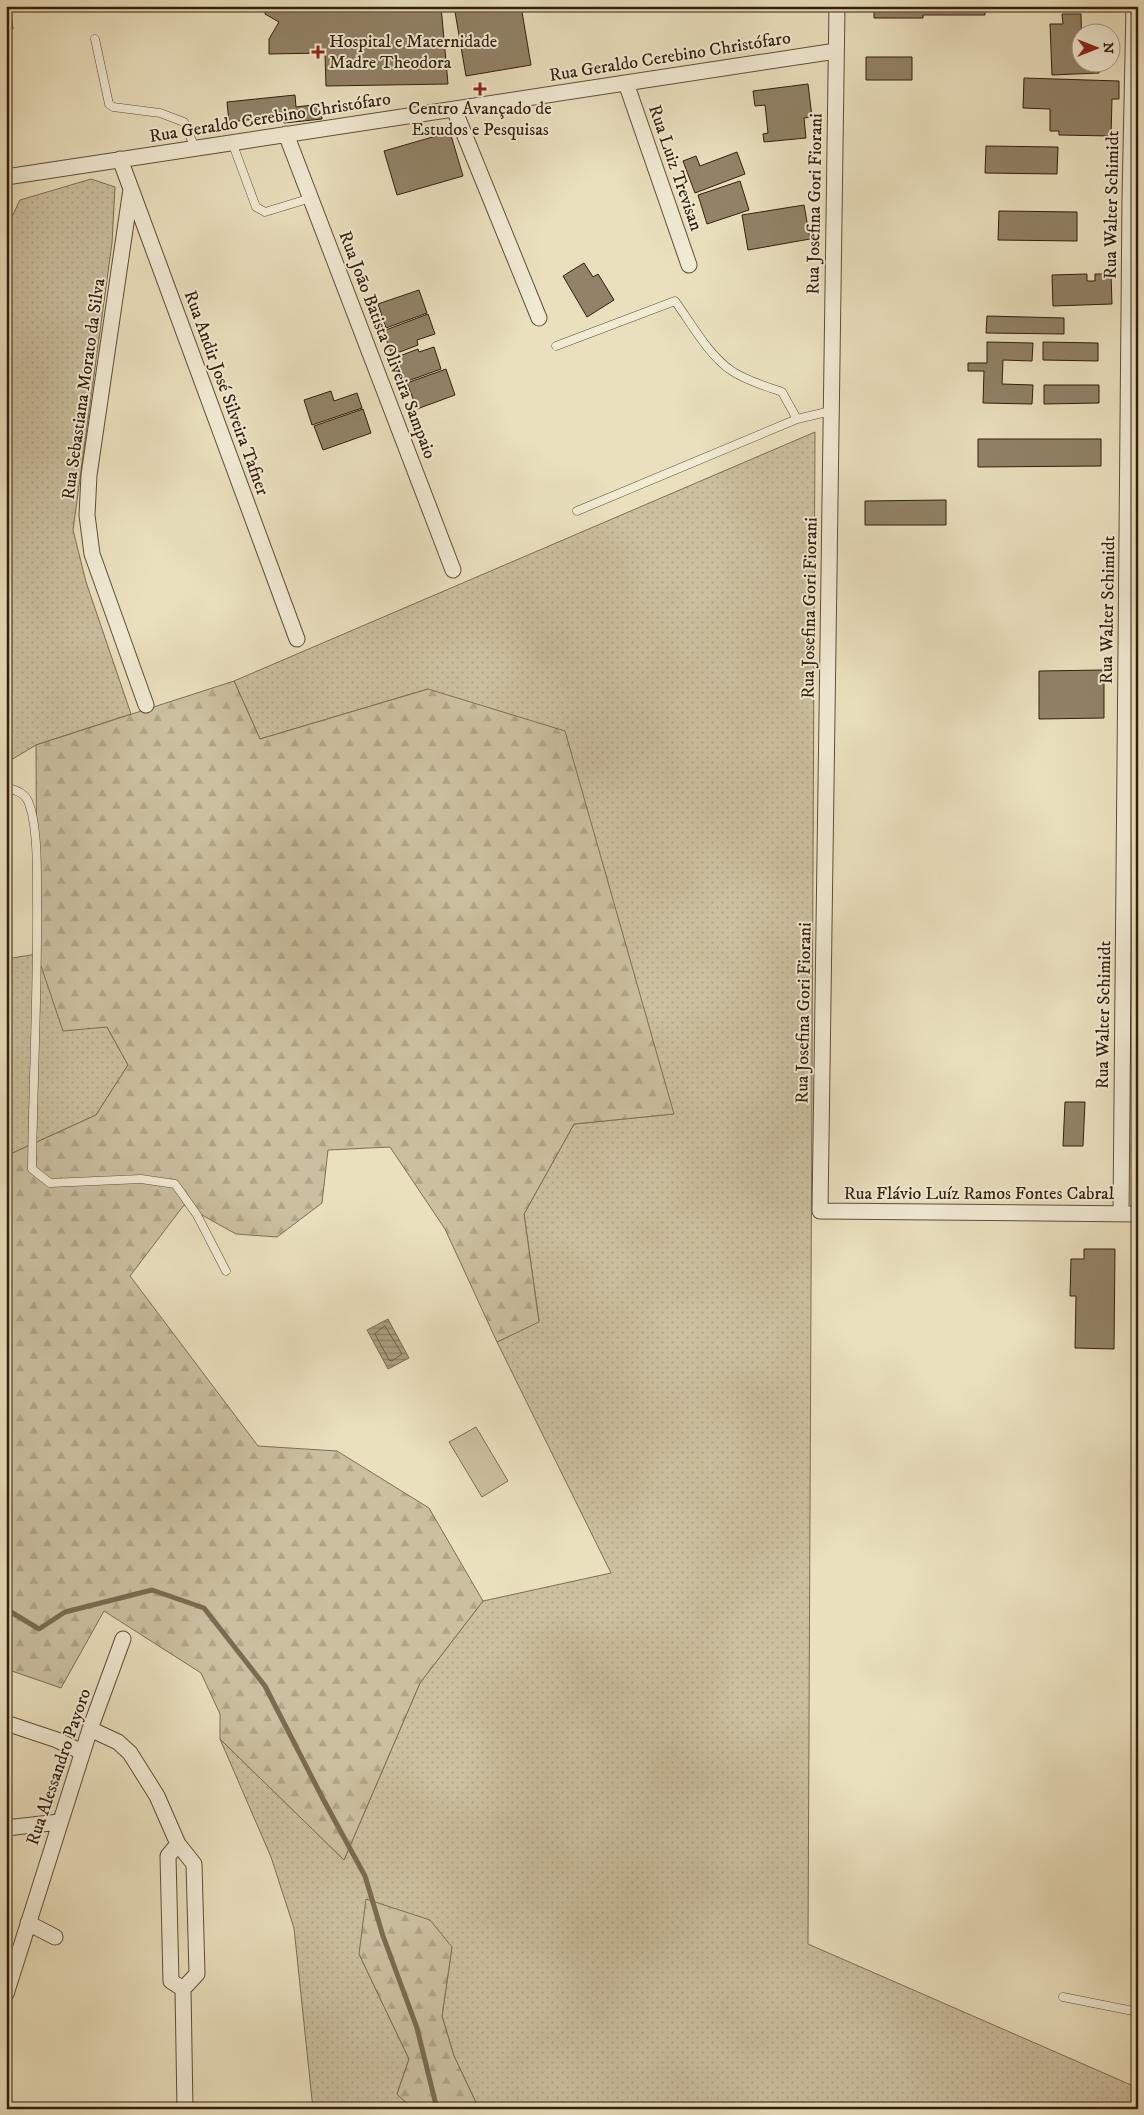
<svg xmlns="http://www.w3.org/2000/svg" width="1144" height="2115" font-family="'IM FELL DW Pica',serif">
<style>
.grass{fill:url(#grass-dots);stroke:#7e6e55}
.forest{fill:url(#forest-firs);stroke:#7e6e55}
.green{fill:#cbbf9f;stroke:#7e6e55}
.water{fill:url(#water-rules);stroke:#7b6b51}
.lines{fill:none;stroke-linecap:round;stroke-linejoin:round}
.shore{stroke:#6e5e46;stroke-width:1}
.stream{stroke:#7b6b51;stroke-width:5}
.building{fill:#928368;stroke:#321e0b}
.lane-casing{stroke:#604e38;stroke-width:9}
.street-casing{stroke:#604e38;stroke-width:17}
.lane{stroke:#f1ebd4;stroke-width:8}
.street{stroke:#f1ebd4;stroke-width:15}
.poi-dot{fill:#8f2418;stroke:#f1ebd4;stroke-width:2}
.labels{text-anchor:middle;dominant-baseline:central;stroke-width:4;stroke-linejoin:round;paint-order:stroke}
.poi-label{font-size:18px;fill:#321e0b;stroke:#f1ebd4;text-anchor:start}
.street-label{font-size:18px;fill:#321e0b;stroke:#f1ebd4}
</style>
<defs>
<pattern id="grass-dots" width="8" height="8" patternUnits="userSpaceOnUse" patternTransform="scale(1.25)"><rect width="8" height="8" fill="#cbbf9f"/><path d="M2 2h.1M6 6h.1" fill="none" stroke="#afa488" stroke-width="1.8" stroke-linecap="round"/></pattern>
<pattern id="forest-firs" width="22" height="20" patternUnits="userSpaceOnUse" patternTransform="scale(1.25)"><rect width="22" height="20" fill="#cbbf9f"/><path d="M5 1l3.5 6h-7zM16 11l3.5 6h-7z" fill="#afa488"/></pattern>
<pattern id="water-rules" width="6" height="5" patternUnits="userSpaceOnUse" patternTransform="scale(1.25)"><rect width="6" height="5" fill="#ab9e80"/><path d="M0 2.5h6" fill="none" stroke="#8c8067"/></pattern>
</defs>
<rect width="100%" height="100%" fill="#eae0bd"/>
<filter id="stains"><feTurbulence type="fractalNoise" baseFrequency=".004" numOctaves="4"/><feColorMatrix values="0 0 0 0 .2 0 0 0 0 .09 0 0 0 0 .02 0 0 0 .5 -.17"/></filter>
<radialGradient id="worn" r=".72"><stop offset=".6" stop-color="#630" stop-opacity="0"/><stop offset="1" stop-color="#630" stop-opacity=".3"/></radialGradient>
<!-- grass -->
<path class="grass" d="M91,179L115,187L112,243L73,530L86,582L131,714L36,745L6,763V229L20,200Z
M815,432L808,1944L1138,2088V2109H479L454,2056L442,2016L452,1947L359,1954L409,2059L397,2094L413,2109H313L294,1928L271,1857L220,1739L344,1860L420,1683L483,1601L611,1573L497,1342L539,1321L524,1214L574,1124L673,1114L428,689L260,739L234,681Z
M37,954L107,1027L128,1065L96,1115L6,1156V959Z"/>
<!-- forest -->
<path class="forest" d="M234,681L260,739L428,689L565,731L674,1114L574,1124L524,1214L539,1322L497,1342L445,1229L390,1147L328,1150L322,1203L277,1237L236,1234L184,1205L130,1276L258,1446L337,1451L429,1508L483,1601L420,1683L344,1860L220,1739V1714L201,1673L104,1611L61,1688L6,1669V1156L96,1115L128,1065L107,1027L63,1031L37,954L36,745Z
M366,1899L430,1920L452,1947L442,2016L454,2056L479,2109H413L397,2094L409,2059L359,1954Z"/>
<!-- green -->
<path class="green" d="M476,1427L508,1481L482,1497L449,1442Z"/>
<!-- water -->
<path class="water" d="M388,1319L409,1358L388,1369L367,1330Z"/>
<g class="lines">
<!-- shore -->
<path class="shore" d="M385,1326L402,1354L392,1361L389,1360L375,1334Z"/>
<!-- stream -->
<path class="stream" d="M6,1609L39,1629L65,1612L152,1590L204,1608L265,1686L323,1799L365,1876L383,1936L417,2028L437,2109"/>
</g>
<!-- building -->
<path class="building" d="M6,6H10L13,29L6,30Z
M265,6H441L448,84L326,86L325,53L269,54V39L279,22L265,14Z
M454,6H521L531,65L466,76Z
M874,6H985V15H923V18H874Z
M1062,14H1081L1082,62H1099V73L1052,75L1050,24H1063Z
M866,57H912V80H866Z
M1024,78L1119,81V99H1112L1111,136L1059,135V131H1050V109L1023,108Z
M808,84L812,117L804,118L806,138L764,142L763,134L768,133L765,105L755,106L753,91Z
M295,95L296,107L321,104L322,119L284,123V116L229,122L227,102Z
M450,132L463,176L397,195L384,151Z
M986,146L1058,147L1057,174L985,173Z
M737,152L745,174L695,193L683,161L696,156L700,166Z
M740,181L749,210L707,224L698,195Z
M804,205L810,239L748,250L742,215Z
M999,211L1077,212V241L998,240Z
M584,263L593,277L598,274L614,300L587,317L563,276Z
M1087,274V281H1095V274H1111L1112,304L1053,306L1052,275Z
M419,290L427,313L386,328L378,304Z
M428,314L435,334L417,340L418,345L392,355L383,331Z
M987,316L1064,318V334L986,333Z
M987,342L1033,343L1032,361L1003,360L1002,384L1033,385L1032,404L983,403L984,371H968V363H987Z
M1043,342L1098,343V361L1043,360Z
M434,347L441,369L405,382L397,357L418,349L419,352Z
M446,369L455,395L417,409L407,383Z
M1044,385H1099V403L1044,404Z
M331,391L334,401L357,393L362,408L312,425L304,400Z
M363,409L371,433L323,450L314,426Z
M978,439H1101V466L978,467Z
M946,500V525H865V501Z
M1104,670V718L1039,719V671Z
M1065,1102H1085L1083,1146H1063Z
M1084,1249H1115L1114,1349L1075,1348L1076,1296H1070L1071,1259H1084Z"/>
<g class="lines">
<defs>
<path id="lane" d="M95,39L109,104L113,107L160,113L184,122L195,148
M232,142L256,207L265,212L311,198
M556,346L675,301C691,323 709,356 732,371C747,381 765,386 782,392L797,419
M577,511L797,419L831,411
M6,787C14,790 24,792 28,801C38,825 37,872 37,899C38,989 33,1079 32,1169L50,1183L141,1179L175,1184L197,1215L226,1271
M1063,1997L1138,2012"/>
<path id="street" d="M837,6L820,1211L1138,1214
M626,83L689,265
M454,109L539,318
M286,134L453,570
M120,159L297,639
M6,177L836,51
M131,189L89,475L87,515L92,554L146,705
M1121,1213L1130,199L1134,6
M6,1723L57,1740L82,1752
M90,1729L118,1742L130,1753L157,1796L178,1844L194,1864L197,1974L183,1989L185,2109
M6,1828L59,1822
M178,1844L168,1856L171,1981L183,1989
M28,1923L55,1937
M6,1994L90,1729L123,1639"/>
</defs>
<!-- lane casing -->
<use href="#lane" class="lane-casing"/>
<!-- street casing -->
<use href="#street" class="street-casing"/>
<!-- lane -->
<use href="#lane" class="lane"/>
<!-- street -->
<use href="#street" class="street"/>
</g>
<!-- markers -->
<g class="poi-dot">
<path d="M315.5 44.5h5v5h5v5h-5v5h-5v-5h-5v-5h5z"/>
<path d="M477.5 81.5h5v5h5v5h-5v5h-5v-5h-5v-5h5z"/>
</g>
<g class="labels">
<!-- poi labels -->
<g class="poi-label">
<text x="329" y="42">Hospital e Maternidade<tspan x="329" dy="21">Madre Theodora</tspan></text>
<text x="480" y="109" text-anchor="middle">Centro Avançado de<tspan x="480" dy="21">Estudos e Pesquisas</tspan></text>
</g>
<!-- street labels -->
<g class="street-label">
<text transform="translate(670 57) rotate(-9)">Rua Geraldo Cerebino Christófaro</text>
<text transform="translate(270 118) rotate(-9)">Rua Geraldo Cerebino Christófaro</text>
<text transform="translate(675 168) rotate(71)">Rua Luiz Trevisan</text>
<text transform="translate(815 204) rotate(-89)">Rua Josefina Gori Fiorani</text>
<text transform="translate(1112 205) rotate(-89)">Rua Walter Schimidt</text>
<text transform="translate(387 345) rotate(69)">Rua João Batista Oliveira Sampaio</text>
<text transform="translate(84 389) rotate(-82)">Rua Sebastiana Morato da Silva</text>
<text transform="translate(226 393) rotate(70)">Rua Andir José Silveira Tafner</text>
<text transform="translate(810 608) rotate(-89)">Rua Josefina Gori Fiorani</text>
<text transform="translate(1108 610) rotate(-89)">Rua Walter Schimidt</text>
<text transform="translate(804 1013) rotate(-89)">Rua Josefina Gori Fiorani</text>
<text transform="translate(1104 1015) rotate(-89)">Rua Walter Schimidt</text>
<text x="979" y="1194">Rua Flávio Luíz Ramos Fontes Cabral</text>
<text transform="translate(59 1767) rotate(-71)">Rua Alessandro Payoro</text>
</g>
</g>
<!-- margin -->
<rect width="1144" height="2115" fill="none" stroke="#eae0bd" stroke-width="25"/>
<rect x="8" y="8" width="1129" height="2100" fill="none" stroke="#321e0b" stroke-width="2.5"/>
<rect x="12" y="12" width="1119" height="2090" fill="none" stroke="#321e0b"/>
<!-- north arrow -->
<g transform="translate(1096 48) rotate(90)"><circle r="24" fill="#f1ebd4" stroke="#a59984"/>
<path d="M0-4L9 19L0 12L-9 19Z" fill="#8f2418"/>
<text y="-8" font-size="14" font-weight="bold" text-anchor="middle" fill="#321e0b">N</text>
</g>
<rect width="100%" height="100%" filter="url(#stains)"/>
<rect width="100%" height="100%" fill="url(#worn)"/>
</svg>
